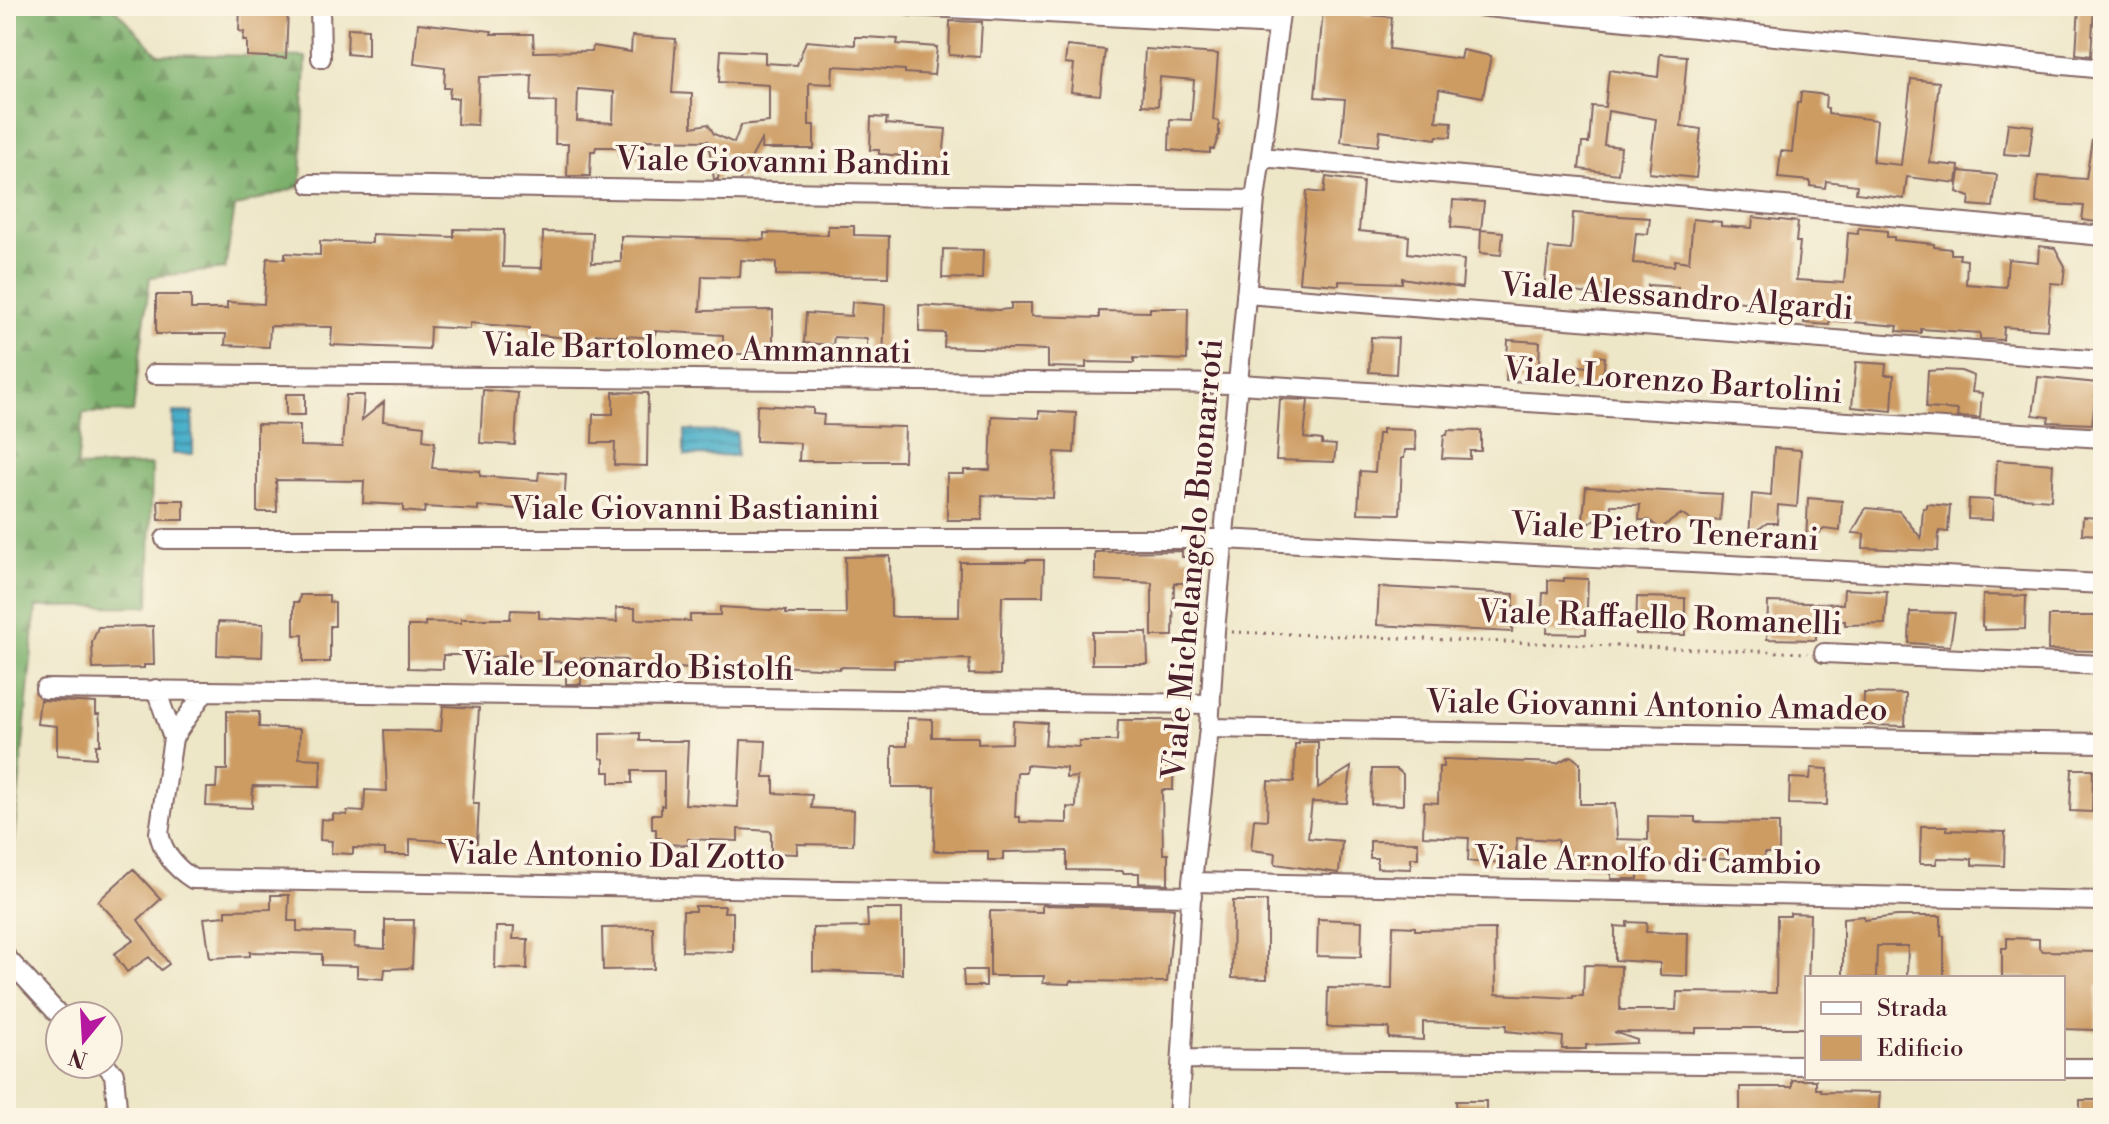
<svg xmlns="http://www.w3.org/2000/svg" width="2109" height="1124" font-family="'Libre Bodoni',serif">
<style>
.forest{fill:url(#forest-firs);stroke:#63684c;stroke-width:2}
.water{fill:url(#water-rules);stroke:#4a677a;stroke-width:2}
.building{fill:#cd9c63;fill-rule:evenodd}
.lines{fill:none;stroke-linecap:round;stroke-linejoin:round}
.minor-casing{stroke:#836562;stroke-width:22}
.path{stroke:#836562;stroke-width:3;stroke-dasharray:2 6;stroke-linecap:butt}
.minor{stroke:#fff;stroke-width:18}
.labels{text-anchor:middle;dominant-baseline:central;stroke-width:7;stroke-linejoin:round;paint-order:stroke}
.street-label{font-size:32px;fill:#4a1f2b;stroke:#fcf5e5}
</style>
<defs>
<pattern id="forest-firs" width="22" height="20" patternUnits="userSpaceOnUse" patternTransform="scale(2)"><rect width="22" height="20" fill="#7cb06c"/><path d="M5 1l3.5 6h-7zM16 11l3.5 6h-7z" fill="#688f59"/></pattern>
<pattern id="water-rules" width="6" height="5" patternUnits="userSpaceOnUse" patternTransform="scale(2)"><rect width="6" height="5" fill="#4aafc9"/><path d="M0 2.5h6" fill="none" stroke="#408ea3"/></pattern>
</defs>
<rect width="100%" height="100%" fill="#fcf5e5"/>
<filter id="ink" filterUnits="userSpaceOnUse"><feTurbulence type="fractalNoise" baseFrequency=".0125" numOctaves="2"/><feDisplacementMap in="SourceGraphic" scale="16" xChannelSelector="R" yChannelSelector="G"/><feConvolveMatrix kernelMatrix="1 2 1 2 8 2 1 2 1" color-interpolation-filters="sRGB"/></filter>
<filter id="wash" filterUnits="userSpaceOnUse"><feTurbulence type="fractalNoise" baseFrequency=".006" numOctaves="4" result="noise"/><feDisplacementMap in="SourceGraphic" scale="32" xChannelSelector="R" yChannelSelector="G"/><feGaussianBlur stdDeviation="1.8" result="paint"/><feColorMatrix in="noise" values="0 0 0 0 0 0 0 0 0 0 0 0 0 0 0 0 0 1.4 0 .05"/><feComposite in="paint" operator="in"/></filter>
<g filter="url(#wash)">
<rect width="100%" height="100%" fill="#ede6c7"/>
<!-- forest -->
<path class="forest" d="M6,6H112L158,54L306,57L301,186L235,207L225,269L150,277L133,412L83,413L77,467L152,465L149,606L36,607L6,924Z"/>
<!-- water -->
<path class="water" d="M173,412H193V454H173Z
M685,430L737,432L736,456L685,455Z"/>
<g id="blocks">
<!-- building -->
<path class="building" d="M2079,6H2094L2091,56L2076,54Z
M240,8L288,10L286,58L247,56V41H243L244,32L239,31Z
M1323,11L1392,17L1389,49L1460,59L1462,50L1491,56L1483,97L1439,89L1436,121L1452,122L1451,137L1437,136L1436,139L1380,131L1378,146L1341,142L1345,99L1315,97Z
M950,21L982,22L980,57L949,55Z
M418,23L492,31L491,34H533L534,52L592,51L593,46L631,52L632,36L676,39L672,93L692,94V127L708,124L714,134L734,143L741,125L769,122V85L719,82L721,50L765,52V63L797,65L806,41L855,45V37H864L898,39L897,44L937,47L934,75L905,73V70L833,66L832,84L809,83V125H814V149H761L762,138L740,179L723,150L718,179H714L708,141L646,140V158H628V152H622V147H596L595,151H591L590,176H567L568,144H555L556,102L531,101L532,75L479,77L477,125L457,124L458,98H449L450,88H444L445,68L414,64ZM578,89L614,92L613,123L577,121Z
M348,28L368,29V56L347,54Z
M1067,46L1105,50L1100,95L1071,92L1074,64L1065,63Z
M1145,49L1218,54L1213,120L1219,121V134L1214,149H1210V153L1169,150L1170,119L1191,120L1194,80L1160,77L1158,106L1142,105Z
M1660,54L1687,56L1681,126L1701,129L1696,178L1649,173L1656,119L1608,111L1604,145L1621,147L1618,174L1579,169L1582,143H1589L1592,106L1605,107L1609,70L1658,77Z
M1911,79L1939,82L1930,163L1959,166L1957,183L1907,177L1904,199L1856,193L1857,185L1826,181L1825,188L1810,186V181L1778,178L1781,151L1792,152L1797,103H1800L1801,92L1826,95L1825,108H1828V114L1877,120L1873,162L1901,165Z
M871,117L887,118L886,124L946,129L943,159L879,154V150H870Z
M2008,123L2033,126L2029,156L2004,154Z
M2092,139H2103V217H2097V222L2082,220L2084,206L2036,203L2038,176L2086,179Z
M1960,171L1997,175L1993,207L1969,205L1970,197L1957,192Z
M1326,177L1363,182L1359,231L1409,236L1408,253L1464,260L1462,288L1402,278V283L1339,281V285L1299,282L1307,191L1324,193Z
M1453,200L1484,202L1481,230L1451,227Z
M1573,213L1650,218L1648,234L1636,233L1633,263L1674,266L1675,260L1689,262L1693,219L1721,222V226L1752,228L1753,217L1798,222L1796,242H1800L1796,280L1844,283L1848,233L1858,234V228L1887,231V237H1894V240L1934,244V247L1951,249V254H1960L1959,259L1967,260L1966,284L2006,287L2008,259L2038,262L2039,246L2055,248L2065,266L2063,284L2051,283L2047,330L2004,327L2003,340L1980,339V333L1921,329V333L1897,331L1898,326L1830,320L1829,325L1804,323L1805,309L1693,296V300L1676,299L1678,287L1648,285L1647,304L1604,300L1605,296L1544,288L1549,248L1571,250Z
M828,226H854V235L889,236L888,277L776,275V262L741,260L740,277L702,276L700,311L773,310V354H723V335L655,331V338L596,334L595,341L529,334V328L470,323V329L430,327L429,349L331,345L332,327L270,326L269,347L225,345L226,334H156V295H191V309H227V302L264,304L267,258L285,259V253L320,255V241L372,243V234L454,237V229L504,230L503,267L542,268L543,232L593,233L592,263L621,262V236L764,240V233L828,235Z
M1481,230L1503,232L1501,255L1480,253Z
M943,249L983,250L982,279L942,278Z
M852,302L885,305L883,362L867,361V339L834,337L833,345L804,343L806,313L851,316Z
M1011,303H1031V316L1099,318V311L1150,312V308H1188L1187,360L1134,358V363L1086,362V368L1048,367V350L944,347L945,333L919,332V305L998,310L1011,309Z
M1371,337L1398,338L1396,374L1369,372Z
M1508,340L1540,342L1538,382L1506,381Z
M1589,355L1605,357L1602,387L1571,383L1573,365L1587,367Z
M1856,362L1886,364L1885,375H1894L1892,411L1852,407Z
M1942,370L1961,371L1974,376L1972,392L1982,393L1980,418L1957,417L1958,410L1926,408L1928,371Z
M2038,377L2097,383L2092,424L2048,422L2049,417L2033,415Z
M483,390L518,393L515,445L480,443Z
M613,392L648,393L647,466L614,465L615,443H592L593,414H613Z
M286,394H305V415H286Z
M346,395H364L362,420L384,402L383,421L424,426L423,440L435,442L432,468L480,471V476L538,480L539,472L566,474L564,507L518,505L517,509L478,506V510L425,507L424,513L403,511V505L363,503L364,481L276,480L277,512H257V424L300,425V446L342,447Z
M1280,399L1308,400L1304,438L1322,440V444L1336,445L1334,462L1276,460Z
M757,405L813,408V414L824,415L823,425L905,427L904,461H799L800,443L756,441Z
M1039,411L1076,413L1074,453L1055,452L1053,498L982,495V520H947V474H964V470H990L992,416L1039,418Z
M1382,429L1415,430L1416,450H1405L1404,458H1402L1400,514L1358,513L1360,471L1375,472L1378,434H1382Z
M1448,430L1481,431V451H1470V459L1442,458L1444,435H1447Z
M1774,448L1801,450L1797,507L1778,505L1777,523H1767L1749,536L1752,494L1771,496Z
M1997,460L2053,464L2051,500L1995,496Z
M1586,487L1722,494L1720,521L1710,520L1701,527L1681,514L1660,529L1649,520H1639L1640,505H1611L1610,516H1600L1582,529Z
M1808,498L1842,501L1840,531L1824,529L1806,544Z
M1969,499L1993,500L1992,520L1968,519Z
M158,500H184V520H159Z
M1927,504L1950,506L1948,532L1939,531L1938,551L1863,548L1864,534L1852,533L1866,508L1899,511L1921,538L1923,508H1927Z
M2083,517L2103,518V535L2082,534Z
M1182,551V557H1195L1196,583H1174L1173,636H1152V583L1095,580V552Z
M890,556L891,616L897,617H959L960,562H1026V560H1044L1043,596H1002L1000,675L969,674L970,659L894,660V668L840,667V669L729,664V676H690V669L656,666V672L641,671L626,660L581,658V684H566V662L519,660V655L483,658L480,655H443V669L408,668V626H425V622L461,623V619H510L511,610L539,611V618L617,622L616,608H635V619L690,621V615H720V607L786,611V614H846L845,557Z
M1564,578L1588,579L1586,634L1547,633L1548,611H1542L1543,593H1548V580L1564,581Z
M1379,587L1514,594L1512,632L1377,625Z
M1844,589L1887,591L1885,624L1845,625V621L1816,620V640L1767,639L1768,602L1843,604Z
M300,595H329V602L335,603V626H330V662H303V635H294V602H299Z
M1983,595L2026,596L2025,629L1984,630V627L1982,626Z
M1637,597L1685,598V635L1636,634Z
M1910,612L1955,613L1950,646L1909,643Z
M2049,616H2097L2096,651L2048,650Z
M218,622L263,624L262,657L217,655Z
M153,626L154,665H144V668L93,669L92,643L98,627Z
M1092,632H1147L1148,664H1092Z
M1864,693L1906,694L1905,726L1863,725Z
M40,700L96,703V714H99L100,723V745H96V758L57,755V726L37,724Z
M443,706L479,708L473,803H479L477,843L410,839V855H385V849L353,848V854L331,853L332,841L320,840L321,819L333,820V814L347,815V811L364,812L365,790L387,791L384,730L441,731Z
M227,711L259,712V727L300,729L299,758L321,759L320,787L253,786L252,808L206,806L207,788H216L217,770H227Z
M907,718L932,719V737H978V744L1012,743L1013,721L1047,723L1045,745L1079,747V741H1117L1118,720H1174L1173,790H1162L1163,854H1168V884L1139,883V873H1123V871L1067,870V851L1003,852V860H988V851H934L935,787H892V746H907ZM1026,765L1066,768V778L1077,777L1076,808L1067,807V823L1020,822V817H1015L1017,772H1026Z
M640,733V741H688L685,804L738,807L741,740L766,741L764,777H774V793L812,795L811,808L854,810L853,845L797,844V854L771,853V831L738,829V841L688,839V845L661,844V838H656V829H652V814H661V805L664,806V771H632V783H610V772H604V759L600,758V734Z
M1299,742H1318V788L1351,767L1347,803L1312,802L1308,838L1342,841L1339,873L1275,864L1276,853L1251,850L1254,819L1267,820L1268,781L1294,782L1295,744H1299Z
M1571,756L1580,763V804H1615L1617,839L1648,840V816L1695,817V822L1779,823V853H1765L1764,859H1691V864L1638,865V879H1611V867L1577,865V855L1558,854V840L1517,838L1516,860L1486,863L1468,861L1469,838L1423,836L1424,802L1438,803L1439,767H1443V759L1557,763Z
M1811,768L1828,769L1827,805L1789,804L1790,778L1810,779Z
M1372,769H1396L1403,774V805L1371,804Z
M2072,769H2093L2092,812L2070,811Z
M1921,826H1947V830L2005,832L2004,866L1972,865V859L1937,858L1936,864H1920Z
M1370,841L1418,842V858H1411V869L1377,868V858H1370Z
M133,869L161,899L138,920L169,964L161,970L149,957L127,972L114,954L134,940L98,901Z
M271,895H289L288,921H297V931L355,933L354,947L385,949V920H414L412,968L385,969L384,979L357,977V966L322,965V954L250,952V956L210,958L204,918L226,916V910L271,909Z
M1233,901H1267V979L1232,978Z
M1042,905L1174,908L1167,982L1070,981V984L1043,983L1044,976H990V911L1042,912Z
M695,906H725L724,912H733V952L682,951L683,911H695Z
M867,909H902V974L813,971V928L868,927Z
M1790,913L1810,914L1807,1028H1696V1033L1614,1032L1637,1040V1043L1586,1045V1049H1562L1563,1037L1506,1031L1507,1025L1423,1022V1040L1389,1038V1028L1327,1027L1328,988L1392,989L1393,926L1415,927V930L1495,929L1496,994L1573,998V996H1583L1584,965L1621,966L1620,1010H1676L1677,992L1776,993L1777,916H1790Z
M1864,916V920L1897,916H1941V936H1944V978H1907L1908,946H1877L1876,978H1843V918Z
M1318,919L1362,921L1361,957L1317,956Z
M1627,922L1647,923L1646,932L1688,933L1687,976L1660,975V963L1615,960V926L1627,927Z
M496,927H514L513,939H528L527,969L495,968Z
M653,927L654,969L603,970L602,928Z
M2007,938L2039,939V948L2042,951L2103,952V985H2097L2096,1030L2063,1029V978L2002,977V948H2007Z
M963,970H986V986H964Z
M1792,1080H1816V1089H1821V1092L1880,1093L1878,1118H1740V1087H1792Z
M2080,1100H2103V1118H2080Z
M1456,1101H1486V1118H1457Z"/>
</g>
</g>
<g filter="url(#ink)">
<use href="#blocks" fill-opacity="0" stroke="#836562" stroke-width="2"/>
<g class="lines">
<defs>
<path id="minor" d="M320,6L321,58
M909,6L1278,25
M1477,6L2103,69
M1261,157L2103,236
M310,184L1255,200
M1246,294L2103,361
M154,374L1239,384L2103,438
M165,539H1224L2103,584
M1824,653L2103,665
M45,689L1211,704
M156,689L173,738L205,691
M1209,728L2103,743
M173,738L159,833C163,853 175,868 193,879L1192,896
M1192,882L2103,901
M6,957L60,1016
M1182,1059L1807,1065
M105,1064L114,1074L118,1118
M2063,1068H2103
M1178,1118L1192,882L1209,728L1215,631L1255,200L1281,6"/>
</defs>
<!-- minor casing -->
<use href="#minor" class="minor-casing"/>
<!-- path -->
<path class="path" d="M1232,632L1808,653"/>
<!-- minor -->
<use href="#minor" class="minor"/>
</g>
</g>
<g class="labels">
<!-- street labels -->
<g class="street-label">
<text transform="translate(783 162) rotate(1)">Viale Giovanni Bandini</text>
<text transform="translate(1677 297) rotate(4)">Viale Alessandro Algardi</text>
<text transform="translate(697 349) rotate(1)">Viale Bartolomeo Ammannati</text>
<text transform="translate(1673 381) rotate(4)">Viale Lorenzo Bartolini</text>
<text x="695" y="509">Viale Giovanni Bastianini</text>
<text transform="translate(1665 532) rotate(3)">Viale Pietro Tenerani</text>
<text transform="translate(1193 559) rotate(-85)">Viale Michelangelo Buonarroti</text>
<text transform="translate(1660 618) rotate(2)">Viale Raffaello Romanelli</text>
<text transform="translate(628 667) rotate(1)">Viale Leonardo Bistolfi</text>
<text transform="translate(1657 706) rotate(1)">Viale Giovanni Antonio Amadeo</text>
<text transform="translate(615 856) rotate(1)">Viale Antonio Dal Zotto</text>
<text transform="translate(1648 861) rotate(1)">Viale Arnolfo di Cambio</text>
</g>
</g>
<!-- margin -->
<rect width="2109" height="1124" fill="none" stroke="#fcf5e5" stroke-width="32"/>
<!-- legend -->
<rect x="1805" y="976" width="260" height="104" fill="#fcf5e5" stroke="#b59f9b" stroke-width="2"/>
<rect x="1821" y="1002" width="40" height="12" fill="#ffffff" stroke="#b59f9b" stroke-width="2"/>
<text x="1877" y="1016" font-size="24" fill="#4a1f2b">Strada</text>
<rect x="1821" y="1036" width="40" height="24" fill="#cd9c63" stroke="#b59f9b" stroke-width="2"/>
<text x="1877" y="1056" font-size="24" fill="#4a1f2b">Edificio</text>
<!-- north arrow -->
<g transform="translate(84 1040) rotate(198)"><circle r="38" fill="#fcf5e5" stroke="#b59f9b" stroke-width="2"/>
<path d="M0-6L14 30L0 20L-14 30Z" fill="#b5179e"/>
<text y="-12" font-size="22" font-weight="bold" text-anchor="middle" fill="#4a1f2b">N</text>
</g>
</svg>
